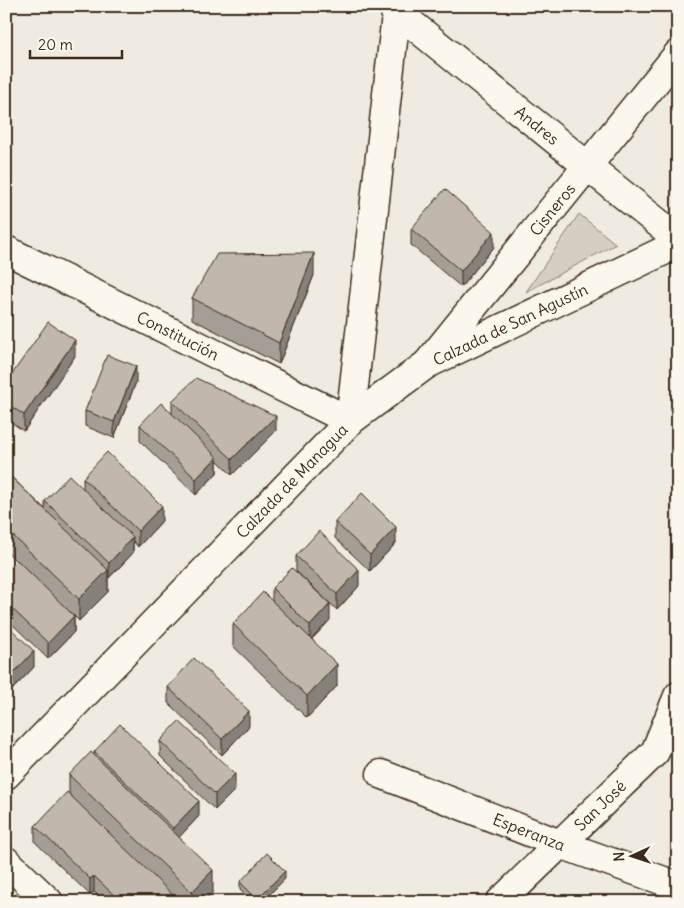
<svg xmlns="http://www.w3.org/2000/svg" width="684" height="908" font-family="Delius,sans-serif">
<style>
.green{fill:#d5cec3;stroke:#887c70}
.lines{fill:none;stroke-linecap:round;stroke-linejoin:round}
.minor-casing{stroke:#3b2a1e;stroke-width:31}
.secondary-casing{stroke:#3b2a1e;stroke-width:31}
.primary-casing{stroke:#3b2a1e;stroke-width:31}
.minor{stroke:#fbf7ec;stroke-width:28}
.secondary{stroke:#fbf7ec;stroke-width:28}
.primary{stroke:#fbf7ec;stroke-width:28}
.wall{fill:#a59e95;stroke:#3b2a1e}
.shaded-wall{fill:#868179;stroke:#3b2a1e}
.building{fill:#c0b8ad;stroke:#3b2a1e}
.labels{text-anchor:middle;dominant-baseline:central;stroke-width:4;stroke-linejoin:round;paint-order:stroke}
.street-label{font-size:16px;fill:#3b2a1e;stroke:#fbf7ec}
</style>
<rect width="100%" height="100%" fill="#f0ebe0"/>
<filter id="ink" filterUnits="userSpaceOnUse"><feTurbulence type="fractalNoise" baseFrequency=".02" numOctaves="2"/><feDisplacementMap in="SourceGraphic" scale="10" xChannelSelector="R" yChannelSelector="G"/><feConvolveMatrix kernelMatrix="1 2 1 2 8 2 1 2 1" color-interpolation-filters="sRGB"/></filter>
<g filter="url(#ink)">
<!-- green -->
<path class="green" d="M579,214L616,244L526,292Z"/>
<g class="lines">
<defs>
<g id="minor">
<path id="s1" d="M397,12L678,239"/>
<path id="s2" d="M6,250L350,421"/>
<path id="s3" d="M427,364L678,54"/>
<path id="s4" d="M381,774L560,844L678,886"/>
<path d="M6,861L49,902"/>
<path id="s5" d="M500,902L655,752L678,696"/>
</g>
<g id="secondary">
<path id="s6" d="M350,421L427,364L678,244"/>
</g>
<g id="primary">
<path id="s7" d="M6,775L350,421L397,6"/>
</g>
</defs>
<!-- minor casing -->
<use href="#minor" class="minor-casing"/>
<!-- secondary casing -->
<use href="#secondary" class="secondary-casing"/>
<!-- primary casing -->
<use href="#primary" class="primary-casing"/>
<!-- minor -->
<use href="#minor" class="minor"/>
<!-- secondary -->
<use href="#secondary" class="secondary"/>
<!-- primary -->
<use href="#primary" class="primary"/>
</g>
<!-- wall -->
<path class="wall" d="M411,229L494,247L461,287L411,245Z
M314,275L279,364L192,319V298Z
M75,356L24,431L6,419V383Z
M136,382L114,438L85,426V411Z
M172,401L276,431L232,475L217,460V473L196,495L140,441V425L172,413Z
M6,472L45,509V501L83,489V478L162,521L138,547L133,541V553L109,578L108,577V592L79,621L74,616V632L48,659L6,618V571L16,561L6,551Z
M335,522L396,543L370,571L335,538Z
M296,556L359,586L337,610L296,571Z
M272,588L330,620L312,639L337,686L307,718L233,646V624L272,601Z
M6,624L34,667L11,691L6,687Z
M168,687L249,726L222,755L168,703Z
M160,741L235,790L215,810L160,756Z
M94,752L199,816L179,837L213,892L203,902H105L94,892L90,895L35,842V826L69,795V775L94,755Z
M285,879L262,902H252L240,890V882Z"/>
<!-- shaded-wall -->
<path class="shaded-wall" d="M494,232V247L461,287V271Z
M314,253V275L279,364V343Z
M75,340V356L24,431V415Z
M136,366V382L114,438V422Z
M276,416V431L232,475V459Z
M217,457V473L196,495V479Z
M162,506V521L138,547V531Z
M396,527V543L370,571V555Z
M133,537V553L109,578V563Z
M108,570V592L79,621V599Z
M359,570V586L337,610V594Z
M330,604V620L310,641V626Z
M74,616V632L48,659V643Z
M34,651V667L11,691V676Z
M337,664V686L307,718V696Z
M249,711V726L222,755V739Z
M235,774V790L215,810V794Z
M199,801V816L173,844V828Z
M213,870V892L203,902H192V892Z
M285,871V879L262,902H257V899Z
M94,876V892L90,895V879Z"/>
<!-- building -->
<path class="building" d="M445,189L494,232L461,271L411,229Z
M314,253L279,343L192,298L217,254Z
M48,322L75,340L24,415L6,403V383Z
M107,355L136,366L114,422L85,411Z
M196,378L276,416L232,459L172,401Z
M161,403L217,457L196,479L140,425Z
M107,452L162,506L138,531L83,478Z
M6,472L108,570L79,599L6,529Z
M69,475L133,537L109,563L45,501Z
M362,493L396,527L370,555L335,522Z
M319,531L359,570L337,594L296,556Z
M17,560L74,616L48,643L6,603V571Z
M292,568L330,604L310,626L272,588Z
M263,592L337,664L307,696L233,624Z
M6,624L34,651L11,676L6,671Z
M194,658L249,711L222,739L168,687Z
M179,721L235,774L215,794L160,741Z
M120,724L199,801L173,828L94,752Z
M91,752L213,870L192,892L69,775Z
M67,792L180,902H121L94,876L90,879L35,826Z
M267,853L285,871L257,899L240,882Z"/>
</g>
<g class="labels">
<!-- street labels -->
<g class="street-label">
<text stroke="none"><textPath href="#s1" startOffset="180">Andres</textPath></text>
<text stroke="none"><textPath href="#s3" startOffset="199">Cisneros</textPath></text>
<text stroke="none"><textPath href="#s6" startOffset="188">Calzada de San Agustín</textPath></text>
<text stroke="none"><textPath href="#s2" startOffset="192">Constitución</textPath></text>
<text stroke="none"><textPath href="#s7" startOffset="410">Calzada de Managua</textPath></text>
<text stroke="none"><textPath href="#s5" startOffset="139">San José</textPath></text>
<text stroke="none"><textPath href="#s4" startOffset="159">Esperanza</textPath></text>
</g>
</g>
<!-- margin -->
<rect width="684" height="908" fill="none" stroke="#fbf7ec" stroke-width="25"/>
<rect x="12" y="12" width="659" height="883" fill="none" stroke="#3b2a1e" stroke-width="2" filter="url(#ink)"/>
<!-- north arrow -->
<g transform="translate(632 856) rotate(267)" stroke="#fbf7ec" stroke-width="4" paint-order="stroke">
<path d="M0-4L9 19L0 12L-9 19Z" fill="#3b2a1e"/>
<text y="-8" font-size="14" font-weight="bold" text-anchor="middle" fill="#3b2a1e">N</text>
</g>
<!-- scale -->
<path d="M30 50v8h92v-8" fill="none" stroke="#3b2a1e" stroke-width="2.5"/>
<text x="38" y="50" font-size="15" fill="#3b2a1e" stroke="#fbf7ec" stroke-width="4" paint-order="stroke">20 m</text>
</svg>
